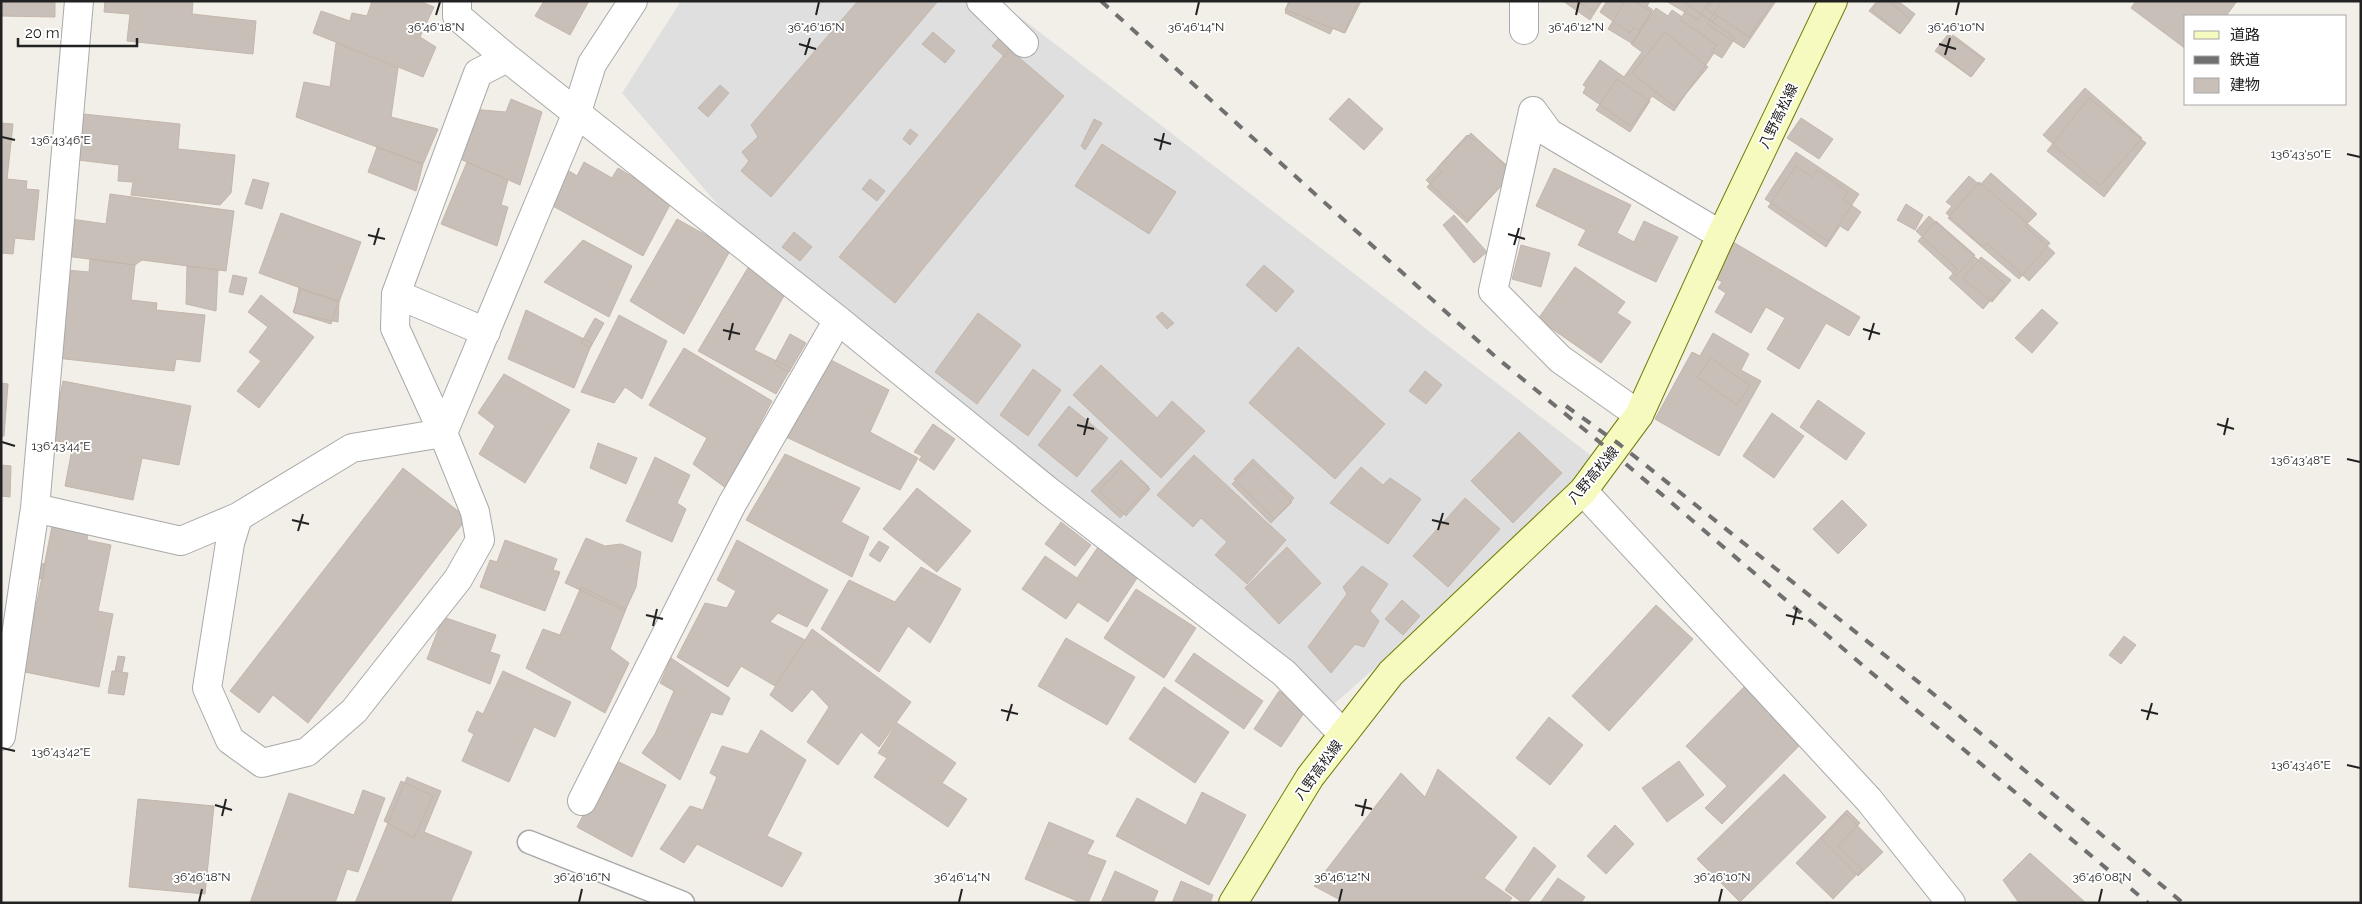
<svg xmlns="http://www.w3.org/2000/svg" width="2362" height="904" font-family="Raleway,'Noto Sans JP',sans-serif">
<style>
.residential{fill:#e0dfdf}
.building{fill:#c7bfb8;stroke:#c4b6ab}
.lines{fill:none;stroke-linecap:round;stroke-linejoin:round}
.lane-casing{stroke:#a9a9a9;stroke-width:25}
.street-casing{stroke:#a9a9a9;stroke-width:30}
.secondary-casing{stroke:#707d05;stroke-width:30}
.lane{stroke:#fff;stroke-width:22}
.street{stroke:#fff;stroke-width:28}
.secondary{stroke:#f7fabf;stroke-width:28}
.rail{stroke:#707070;stroke-width:4;stroke-dasharray:10 10;stroke-linecap:butt}
.ticks{fill:none;stroke:#222;stroke-width:2}
.labels{text-anchor:middle;dominant-baseline:central;stroke-width:4;stroke-linejoin:round;paint-order:stroke}
.street-label{font-size:14px;fill:#222;stroke:#fff}
.ticks-label{font-size:12px;text-anchor:middle;fill:#222;stroke:#fff;stroke-width:4;stroke-linejoin:round;paint-order:stroke}
</style>
<rect width="100%" height="100%" fill="#f2efe9"/>
<!-- residential -->
<path class="residential" d="M681,1H999L1593,457L1572,494L1333,705L772,268L622,93Z"/>
<!-- building -->
<path class="building" d="M1,1H55V17L1,16Z
M105,1H193L192,14L256,21L253,54L127,41L130,14L104,12Z
M372,1H419L434,7L420,37L436,47L423,77L313,33L321,11L350,21L352,13L367,16Z
M544,1H589L570,35L535,16Z
M858,1H938L771,197L741,171L749,161L742,152L758,137L751,125Z
M1289,1H1361L1345,33L1285,10Z
M1290,1H1358L1344,33L1333,28L1330,34L1285,13Z
M1563,1H1602L1590,20Z
M1577,1H1602L1594,12Z
M1607,1H1650L1647,6L1653,10L1639,30L1634,27L1630,33L1600,12Z
M1625,1H1634L1652,12L1633,44L1608,29Z
M1666,1H1709L1698,20Z
M1682,1H1712L1706,9L1717,16L1713,22Z
M1712,1H1773L1749,37L1707,9Z
M1722,1H1776L1744,48L1707,24Z
M1877,1H1898L1915,14L1900,34L1869,11Z
M1880,1H1889L1911,20L1900,33L1872,10Z
M2136,1H2237L2226,16H2186V49L2131,8Z
M1689,6L1735,38L1722,58L1712,52L1717,45L1680,19Z
M1656,8L1668,16L1672,10L1681,16L1679,19L1716,45L1711,52L1714,53L1674,111L1652,96L1631,126L1583,93L1586,87L1583,85L1600,60L1624,77L1642,52L1631,44Z
M933,32L955,51L945,63L922,44Z
M1665,32L1708,67L1675,107L1632,73Z
M1948,34L1984,60L1971,77L1935,51Z
M1953,35L1985,59L1971,77L1940,52Z
M998,39L1012,49L1005,57L992,46Z
M336,43L398,68L391,117L438,129L423,164L296,117L304,82L330,87Z
M1009,49L1064,96L895,303L839,257Z
M1617,79L1650,101L1630,132L1596,110Z
M720,85L729,93L708,117L698,108Z
M2085,88L2142,138L2100,186L2043,135Z
M1349,98L1383,129L1364,150L1329,119Z
M2089,98L2146,143L2104,197L2047,151Z
M511,99L542,112L520,185L460,159L469,137L462,136L471,109L506,112Z
M83,114L180,124L178,149L235,155L231,193L220,205L131,195L133,182L118,181L119,165L78,160Z
M1801,118L1833,139L1819,159L1787,138Z
M1094,119L1102,123L1085,150L1081,146Z
M1,123L13,124L7,179L27,181L26,189L39,190L34,240L15,238L13,254L1,253Z
M910,129L918,135L910,145L903,139Z
M1471,133L1513,173L1468,220L1426,180Z
M1467,135L1475,141L1477,139L1514,172L1467,223L1427,187L1442,171L1437,168Z
M1102,144L1176,192L1149,234L1075,186Z
M377,147L423,164L416,191L368,172Z
M1796,152L1859,194L1828,241L1765,199Z
M467,162L508,180L501,205L508,207L497,246L441,224Z
M584,162L612,178L618,168L672,201L643,256L551,205L566,169L577,176Z
M1796,166L1812,177L1817,170L1848,192L1843,199L1861,212L1848,231L1840,226L1826,247L1768,207Z
M1554,168L1631,205L1617,233L1634,242L1644,221L1678,237L1656,282L1578,245L1586,230L1536,206Z
M1991,173L2037,214L2025,226L2055,253L2029,281L1987,243L1983,247L1946,213L1952,206L1946,202L1969,176L1980,185Z
M253,179L269,183L262,209L245,204Z
M870,179L885,191L877,201L862,189Z
M1979,182L2050,243L2019,279L1948,218Z
M110,194L234,211L226,271L142,260L135,265L66,256L71,219L106,224Z
M1906,204L1923,215L1915,230L1897,220Z
M281,213L361,242L339,302L259,273Z
M1454,215L1487,252L1474,263L1443,225Z
M1929,216L2005,284L1983,309L1949,278L1957,269L1916,231Z
M677,219L731,249L684,334L630,301Z
M1936,221L1975,255L1956,276L1918,241Z
M794,232L812,247L800,261L782,247Z
M583,240L632,266L609,317L544,282Z
M1733,242L1860,317L1849,336L1826,323L1799,369L1767,349L1785,318L1766,307L1751,333L1715,312L1726,293L1718,288L1722,282L1713,277Z
M1521,245L1550,253L1541,287L1512,279Z
M1981,257L2011,280L1992,302L1963,279Z
M90,259L135,265L131,300L157,303L156,310L205,315L200,362L176,359L174,371L56,358L66,270L89,272Z
M1264,265L1294,291L1276,312L1246,285Z
M187,266L218,270L216,311L186,304Z
M749,266L786,292L754,350L791,368L776,394L698,351Z
M1575,267L1625,302L1617,313L1631,322L1601,363L1538,319Z
M233,275L247,278L243,295L229,292Z
M299,288L339,302L338,322L294,313Z
M301,289L339,301L331,324L293,312Z
M261,295L314,337L259,408L237,391L261,361L249,352L268,327L248,312Z
M2042,309L2058,323L2032,353L2015,338Z
M526,310L592,343L574,388L508,359Z
M1162,312L1174,323L1167,329L1156,317Z
M978,313L1021,345L977,404L935,372Z
M619,315L667,341L642,399L625,387L614,403L581,392Z
M595,318L604,323L590,348L581,343Z
M1713,333L1749,354L1741,370L1761,381L1719,456L1655,419L1692,352L1700,356Z
M790,334L806,343L789,372L774,364Z
M1298,347L1385,424L1335,479L1249,403Z
M684,348L772,401L726,488L693,464L707,438L649,405Z
M1711,358L1750,386L1737,405L1697,377Z
M829,359L889,390L870,432L918,458L900,490L786,437Z
M1101,365L1157,418L1172,401L1205,431L1161,478L1073,395Z
M1033,369L1061,390L1028,436L1000,415Z
M1425,371L1442,385L1426,404L1409,391Z
M504,374L570,410L525,483L479,454L495,426L478,413Z
M63,381L191,406L179,465L142,458L133,500L65,486L73,444L51,440Z
M1,383L8,384L4,436H1Z
M1818,400L1865,433L1846,460L1800,427Z
M1069,406L1108,438L1077,477L1038,445Z
M1772,413L1804,436L1774,478L1743,456Z
M933,424L955,439L934,470L919,460L922,456L914,452Z
M1519,432L1562,473L1513,523L1471,481Z
M598,443L637,458L626,484L590,468Z
M785,454L860,488L841,522L869,537L852,577L746,520Z
M1194,455L1286,540L1247,584L1215,555L1227,542L1201,518L1193,527L1157,495Z
M655,457L690,475L677,503L686,509L672,542L626,521Z
M1253,459L1294,498L1275,519L1234,479Z
M1121,460L1149,487L1120,518L1091,491Z
M1253,463L1292,502L1271,523L1232,484Z
M1124,464L1150,489L1126,516L1099,491Z
M1,465L11,466L10,497L1,496Z
M1361,467L1383,485L1390,478L1421,499L1388,544L1330,503Z
M403,468L467,518L308,723L273,695L259,713L230,691Z
M917,488L971,531L937,572L883,529Z
M1465,498L1500,529L1448,587L1413,556Z
M1842,500L1867,525L1838,554L1813,529Z
M1061,522L1091,545L1075,566L1045,544Z
M52,526L88,533L87,540L111,545L98,611L113,614L99,687L15,670L30,600L37,602Z
M586,538L605,546L621,544L641,552L636,587L625,611L565,583Z
M505,540L557,559L553,570L560,572L545,611L480,587L490,560L497,562Z
M737,540L828,590L807,627L778,613L770,622L805,640L775,686L741,666L728,687L677,657L705,603L727,608L736,591L717,580Z
M879,541L889,547L880,562L869,555Z
M1098,547L1139,575L1108,622L1078,602L1066,619L1022,589L1045,556L1077,578Z
M1287,547L1321,583L1279,624L1245,588Z
M37,563L45,564L43,579L35,578Z
M1362,566L1388,584L1370,611L1379,621L1364,647L1355,644L1331,673L1308,647L1347,594L1343,587Z
M921,567L961,589L930,643L908,626L879,672L821,629L849,580L895,602Z
M581,587L626,609L610,649L629,663L605,713L526,668L543,629L560,635Z
M1136,589L1196,628L1164,678L1104,638Z
M1402,600L1420,616L1403,635L1385,619Z
M1656,605L1693,639L1609,731L1572,696Z
M443,617L496,635L490,652L500,655L490,684L427,659Z
M812,629L911,702L879,747L861,732L838,765L807,742L829,707L812,689L792,712L770,695Z
M2124,636L2136,645L2121,664L2109,655Z
M1066,638L1135,677L1107,725L1038,686Z
M1194,653L1263,701L1244,729L1175,681Z
M118,656L125,657L122,672L115,671Z
M671,658L730,698L722,715L711,712L680,780L642,753L655,734L674,691L660,683Z
M112,671L128,673L124,695L108,693Z
M503,671L571,702L555,737L534,727L509,782L462,761L474,734L468,731L477,711L483,714Z
M1164,687L1229,732L1195,783L1129,739Z
M1744,687L1801,744L1722,824L1705,808L1727,786L1686,746Z
M1279,691L1306,710L1281,747L1254,729Z
M1549,717L1583,745L1550,785L1516,758Z
M897,723L956,763L942,783L967,799L948,827L874,777L887,758L878,753Z
M761,730L806,760L767,836L802,853L782,887L697,844L684,863L660,849L690,806L703,810L717,777L710,773L722,746L748,754Z
M613,759L666,785L632,857L577,827Z
M1679,761L1704,795L1667,822L1642,788Z
M1438,769L1517,837L1484,878L1512,898L1508,903H1346L1314,886L1401,773L1425,797Z
M1784,774L1826,817L1740,902L1697,859Z
M407,777L441,791L424,832L472,852L450,903H355Z
M401,781L433,796L414,838L384,821Z
M363,790L385,798L358,872L347,869L335,903H250L289,793L354,815Z
M1202,792L1246,815L1209,885L1116,836L1137,798L1186,825Z
M138,799L214,806L205,894L129,887Z
M1847,810L1860,823L1838,846L1862,869L1833,899L1796,863Z
M1846,814L1883,852L1858,876L1821,838Z
M1049,822L1094,841L1087,854L1106,861L1088,903H1082L1025,879Z
M1615,825L1634,844L1606,874L1587,856Z
M1534,847L1556,866L1527,903H1523L1505,890Z
M2030,853L2086,903H2019L2003,880Z
M1115,871L1158,891L1153,903H1101Z
M1558,878L1585,897L1581,903H1540Z
M1181,881L1213,895L1210,903H1172Z"/>
<g class="lines">
<defs>
<path id="lane" d="M529,842L683,903"/>
<path id="street" d="M457,1V16L507,58L838,320L1047,490L1284,673L1343,734
M981,1L1024,43
M1524,30V1
M486,332L396,294L478,73L507,58
M1639,415L1560,359L1493,291L1533,111L1549,133L1721,235
M1583,491L1869,800L1951,903
M35,508L181,541L238,517L352,448L443,433L395,328L396,294
M238,517L230,543L207,688L230,740L262,763L307,752L354,711L458,579L480,540L475,512L443,433L576,115L592,64L633,1
M1,736L35,508L79,1
M582,801L732,504L838,320"/>
<path id="secondary" d="M1233,903L1310,777L1391,673L1583,491L1639,415L1721,235L1833,1"/>
</defs>
<!-- lane casing -->
<use href="#lane" class="lane-casing"/>
<!-- street casing -->
<use href="#street" class="street-casing"/>
<!-- secondary casing -->
<use href="#secondary" class="secondary-casing"/>
<!-- lane -->
<use href="#lane" class="lane"/>
<!-- street -->
<use href="#street" class="street"/>
<!-- secondary -->
<use href="#secondary" class="secondary"/>
<!-- rail -->
<path class="rail" d="M1101,1L1497,358L1613,453L1867,669L2148,903
M1566,406L1619,444L1931,692L2183,903"/>
</g>
<!-- ticks -->
<path class="ticks" d="M436,15L440,2M816,15L819,2M1196,15L1199,2M1576,15L1579,2M1956,15L1959,2M799,44L816,49M1939,44L1956,49M805,55L810,38M1945,55L1950,38M2,137L15,140M1154,139L1171,144M1160,150L1164,133M2347,154L2360,157M1508,234L1525,239M368,235L385,239M374,245L379,228M1514,245L1519,228M1863,329L1880,334M723,330L740,334M729,340L733,323M1869,340L1874,323M2217,424L2234,429M1077,425L1094,429M1084,435L1088,418M2224,435L2228,418M2,442L15,446M2347,459L2360,462M292,520L309,524M1432,520L1449,524M1438,530L1443,513M298,531L303,514M646,615L663,619M1786,615L1803,619M1793,625L1797,608M653,626L657,609M1001,710L1018,714M2141,710L2158,714M2147,720L2152,703M1007,721L1012,704M2,748L15,751M2347,765L2360,768M215,805L232,810M1355,805L1372,809M222,816L226,799M1362,816L1366,799M199,902L202,889M579,902L582,889M959,902L962,889M1339,902L1342,889M1719,902L1722,889M2099,902L2102,889"/>
<g class="labels">
<!-- street labels -->
<g class="street-label">
<text transform="translate(1778 116) rotate(-64)">八野高松線</text>
<text transform="translate(1593 475) rotate(-50)">八野高松線</text>
<text transform="translate(1318 770) rotate(-54)">八野高松線</text>
</g>
</g>
<g class="ticks-label">
<text x="436" y="31">36°46'18"N</text>
<text x="816" y="31">36°46'16"N</text>
<text x="1196" y="31">36°46'14"N</text>
<text x="1576" y="31">36°46'12"N</text>
<text x="1956" y="31">36°46'10"N</text>
<text x="61" y="144">136°43'46"E</text>
<text x="2301" y="158">136°43'50"E</text>
<text x="61" y="450">136°43'44"E</text>
<text x="2301" y="464">136°43'48"E</text>
<text x="61" y="756">136°43'42"E</text>
<text x="2301" y="769">136°43'46"E</text>
<text x="202" y="881">36°46'18"N</text>
<text x="582" y="881">36°46'16"N</text>
<text x="962" y="881">36°46'14"N</text>
<text x="1342" y="881">36°46'12"N</text>
<text x="1722" y="881">36°46'10"N</text>
<text x="2102" y="881">36°46'08"N</text>
</g>
<!-- border -->
<rect width="2362" height="904" fill="none" stroke="#222222" stroke-width="5"/>
<!-- legend -->
<rect x="2184" y="15" width="162" height="90" fill="#ffffff" stroke="#a7a7a7"/>
<rect x="2194" y="31" width="25" height="8" fill="#f7fabf" stroke="#a7a7a7"/>
<text x="2230" y="40" font-size="15" fill="#222222">道路</text>
<rect x="2194" y="56" width="25" height="8" fill="#707070" stroke="#a7a7a7"/>
<text x="2230" y="65" font-size="15" fill="#222222">鉄道</text>
<rect x="2194" y="78" width="25" height="15" fill="#c7bfb8" stroke="#a7a7a7"/>
<text x="2230" y="90" font-size="15" fill="#222222">建物</text>
<!-- scale -->
<path d="M18 38v8h119v-8" fill="none" stroke="#222222" stroke-width="2.5"/>
<text x="25" y="38" font-size="15" fill="#222222" stroke="#ffffff" stroke-width="4" paint-order="stroke">20 m</text>
</svg>
